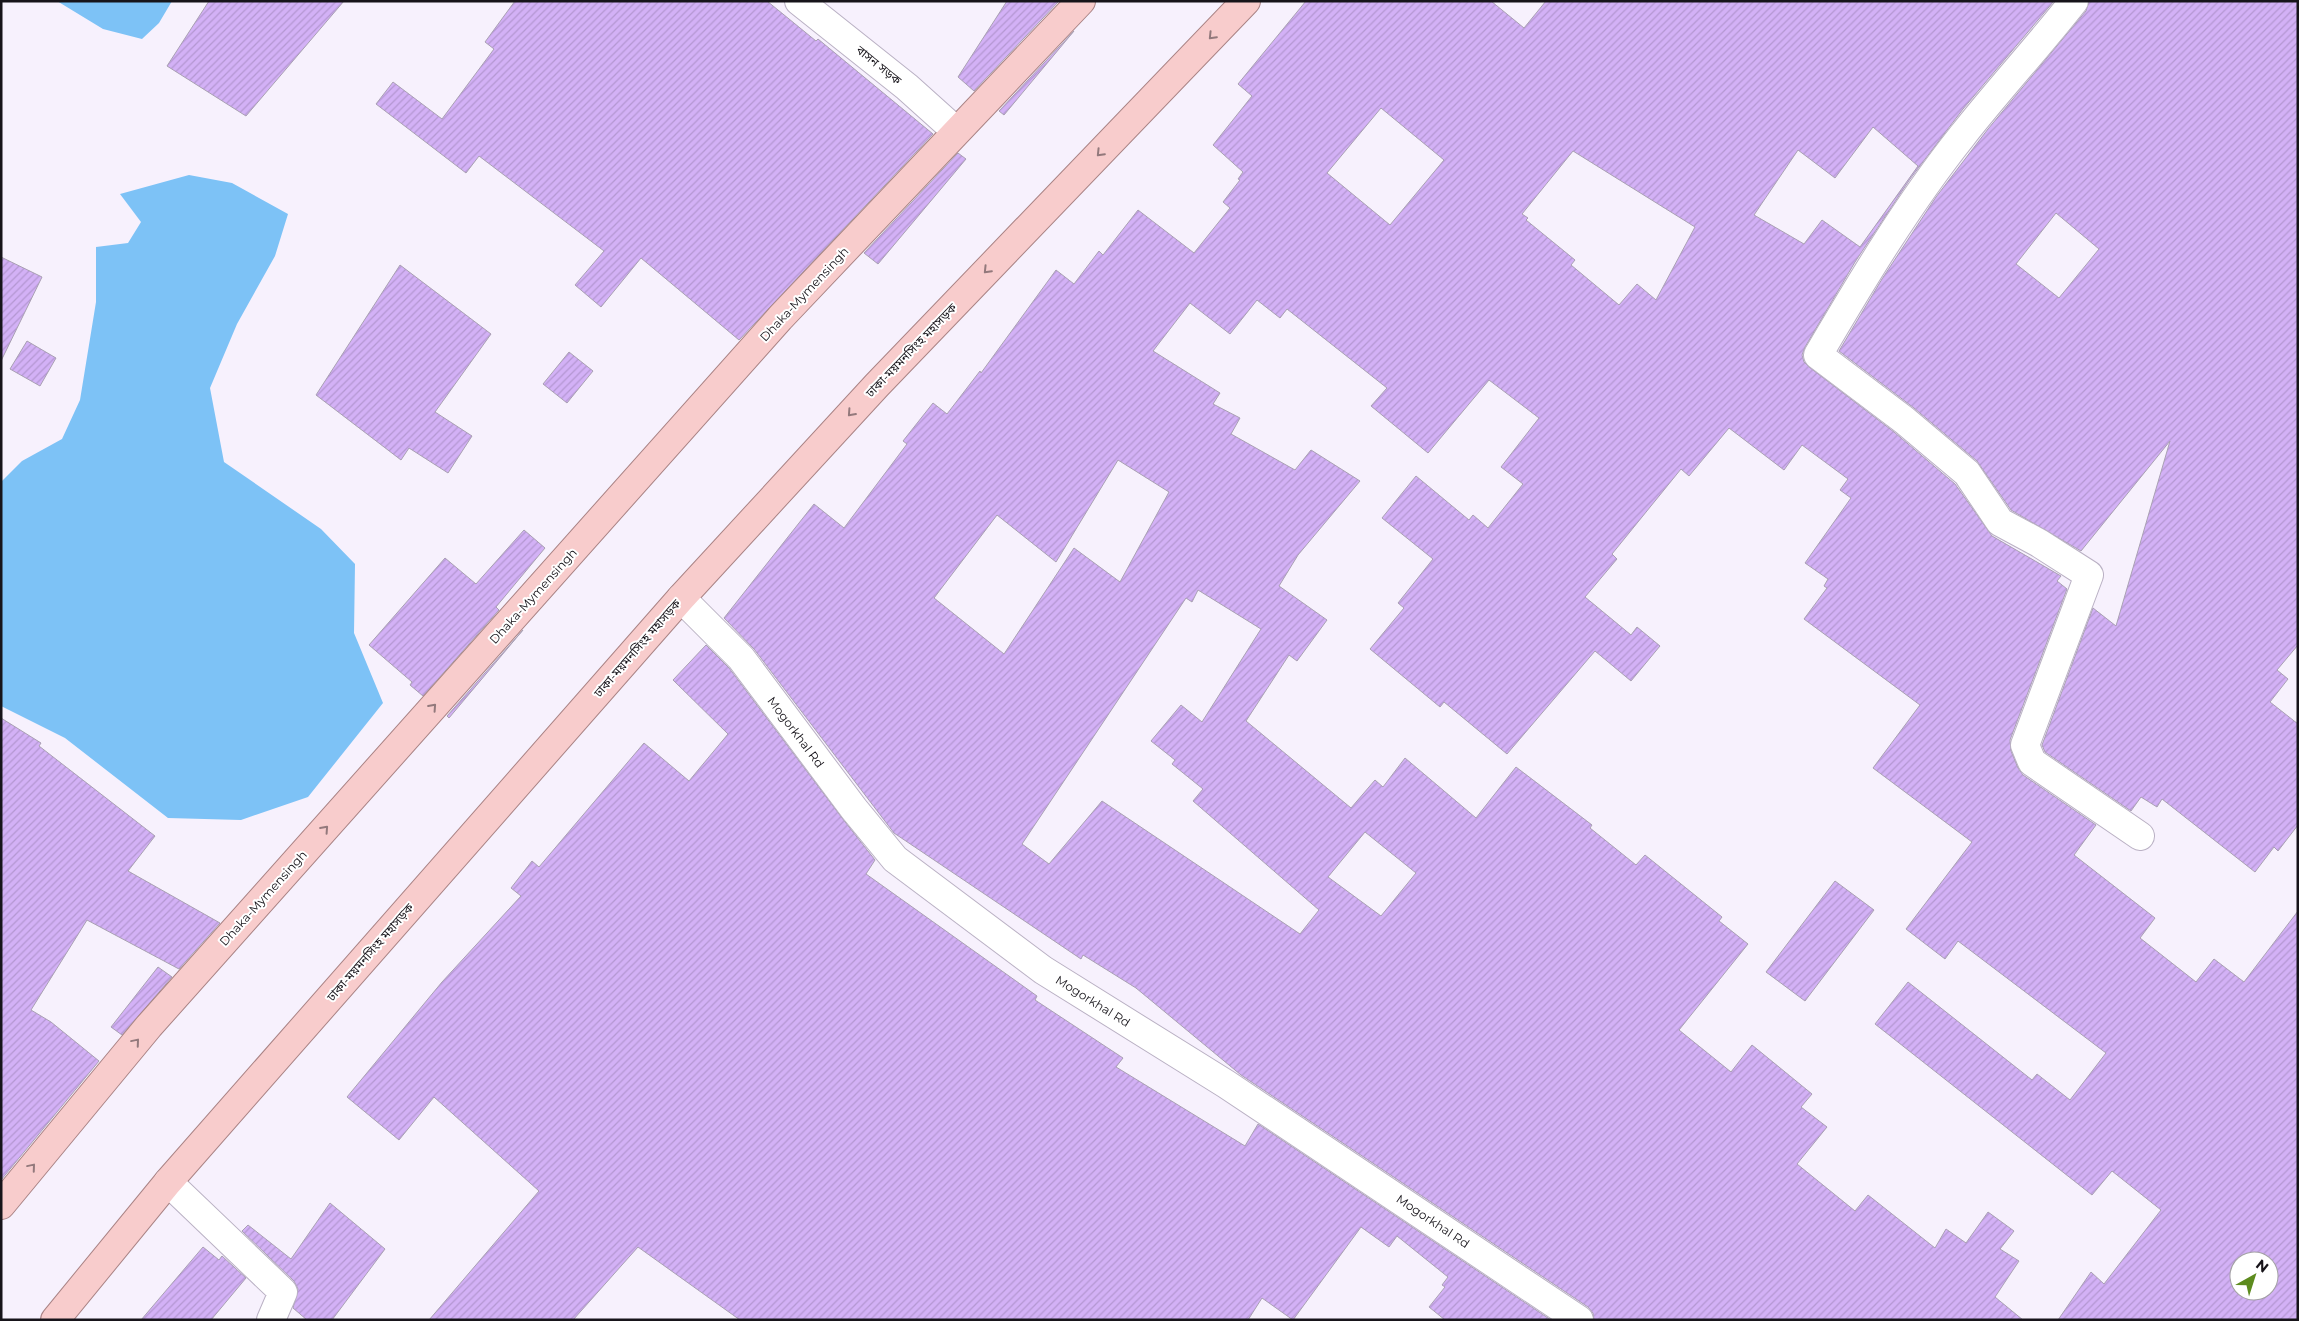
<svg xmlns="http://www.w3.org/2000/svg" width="2299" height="1321" font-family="Montserrat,'Noto Sans Bengali',sans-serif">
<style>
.water{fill:#7dc2f6}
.building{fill:url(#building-hatch);stroke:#a9a0b3;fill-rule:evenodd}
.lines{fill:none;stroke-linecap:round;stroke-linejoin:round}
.minor-casing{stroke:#bab1c4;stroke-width:30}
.trunk-casing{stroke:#a98385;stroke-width:30}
.minor{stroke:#fff;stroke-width:28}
.trunk{stroke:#f8cccc;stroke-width:28}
.oneway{stroke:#93797c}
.labels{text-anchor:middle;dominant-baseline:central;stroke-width:4;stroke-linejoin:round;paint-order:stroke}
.street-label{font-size:12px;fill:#17141a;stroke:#fff}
</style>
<defs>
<pattern id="building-hatch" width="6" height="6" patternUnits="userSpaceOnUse" patternTransform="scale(1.25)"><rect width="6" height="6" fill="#d3b1f6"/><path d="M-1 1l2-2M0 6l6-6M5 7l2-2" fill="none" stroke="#b497d2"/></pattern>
</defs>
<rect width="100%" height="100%" fill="#f7f1fd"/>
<!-- water -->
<path class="water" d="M57,1H172L159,23L142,39L103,29Z
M189,175L232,183L288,214L275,256L237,324L210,388L224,462L321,529L355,564L354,633L383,703L308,797L241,820L168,818L65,738L1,706V482L22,461L62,439L80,400L96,302V247L128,243L141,222L120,194Z"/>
<!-- building -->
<path class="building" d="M209,1H344L246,116L167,66Z
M515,1H767L816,41L818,39L933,134L739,340L641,258L601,307L575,285L604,251L479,156L466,173L376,104L393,82L442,119L494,49L485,42Z
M1007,1H1059L974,91L958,77Z
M1306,1H1491L1524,28L1546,1H2054L1963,109L1910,179L1855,262L1805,347L1802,355L1804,362L1809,367L1894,432L1955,484L1992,536L2061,576L2057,581L2067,589L2010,740L2011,751L2018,768L2023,775L2096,825L2074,855L2155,918L2140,938L2196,982L2214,959L2244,982L2298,911V1320H2058L2091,1272L2104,1284L2161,1210L2112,1171L2092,1195L1875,1024L1908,982L2032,1080L2037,1074L2070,1100L2106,1053L1958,941L1945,959L1906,929L1972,842L1873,768L1920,705L1804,619L1827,588L1824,586L1828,579L1805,563L1851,498L1840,490L1848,479L1802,445L1784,470L1729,428L1689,476L1681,469L1612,554L1617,559L1585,597L1631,635L1637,627L1660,646L1631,681L1595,651L1507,754L1444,702L1440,707L1370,649L1404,608L1398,603L1433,559L1382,518L1416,476L1469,520L1473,515L1488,528L1523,484L1501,467L1539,418L1489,380L1428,453L1371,406L1387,388L1287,309L1280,318L1257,300L1230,334L1190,303L1153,351L1220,393L1213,404L1240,418L1231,434L1295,470L1311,450L1360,481L1298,555L1279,586L1327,620L1297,661L1289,655L1246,721L1351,808L1375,780L1383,787L1405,758L1476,818L1516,767L1592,825L1590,828L1636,865L1645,855L1722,917L1719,921L1748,944L1679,1030L1731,1072L1752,1045L1812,1094L1801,1107L1827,1127L1797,1164L1855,1211L1868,1195L1935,1248L1946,1229L1966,1243L1988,1212L2014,1231L2000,1249L2019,1261L1995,1297L2023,1320H1594L1593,1313L1588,1307L1241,1075L1136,988L1083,955L1081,959L894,833L754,649L724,618L814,504L844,528L907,444L903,441L933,403L947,414L980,371L981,373L1056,270L1074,284L1099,251L1103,255L1138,210L1194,253L1230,208L1223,202L1240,180L1238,179L1243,172L1213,145L1252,96L1238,84ZM1381,108L1444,160L1390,225L1327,173ZM1873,127L1918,166L1860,247L1822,220L1804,244L1754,215L1798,150L1835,178ZM1573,151L1695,227L1656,300L1637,284L1619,305L1571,265L1575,260L1526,220L1528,218L1522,214ZM1118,460L1169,492L1120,582L1074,548L1004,654L934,598L997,515L1056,562ZM1198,590L1261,629L1202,722L1181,705L1151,741L1175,760L1172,764L1203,789L1193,801L1319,910L1300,934L1102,801L1049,864L1022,844L1186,598L1192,602ZM1365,832L1416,873L1381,916L1328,877ZM2239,1261H2269V1291H2239Z
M2089,1H2298V645L2277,670L2288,679L2270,702L2298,724V825L2278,851L2274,847L2255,872L2162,799L2157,807L2141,797L2131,811L2045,752L2042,745L2093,608L2116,626L2170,441L2081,551L2011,510L1977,461L1914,408L1839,351L1882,279L1936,197L1988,129L2086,11ZM2056,213L2099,249L2059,298L2016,264Z
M1074,31L1004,115L999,111Z
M958,153L966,159L878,264L864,253Z
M1,257L42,277L1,361Z
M400,265L491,334L435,412L472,436L448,473L409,448L401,460L316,395Z
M27,341L56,358L40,386L10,369Z
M569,352L593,371L567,403L543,384Z
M524,530L545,548L496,607L499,610L423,696L410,685L412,682L369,645L445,558L476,584Z
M523,630L449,718L447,716Z
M706,645L729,668L842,818L875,860L866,874L1037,996L1035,1000L1123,1058L1116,1067L1245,1146L1258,1124L1551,1320H1445L1429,1307L1445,1287L1442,1285L1448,1277L1397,1236L1389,1247L1361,1227L1293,1320L1262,1298L1248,1320H740L638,1247L573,1320H429L539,1191L434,1097L399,1140L347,1097L442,982L521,896L511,888L532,861L539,867L644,743L689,781L728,734L673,680Z
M1,718L41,743L39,746L155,836L128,871L220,923L179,969L87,920L31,1010L51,1022L99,1061L1,1180Z
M1835,881L1874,910L1805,1001L1766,972Z
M158,967L172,977L122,1035L111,1027Z
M330,1203L385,1249L332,1320H307L293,1308L298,1289L294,1281L242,1231L248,1225L291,1259Z
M203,1247L219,1260L222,1256L246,1278L211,1320H141Z"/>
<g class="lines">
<defs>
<path id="minor" d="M799,1L907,87L956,131
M2074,1C2038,47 1998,90 1962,136C1908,204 1862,280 1818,355L1904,420L1967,473L2000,522L2039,543L2089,575L2025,745L2032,762L2140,836
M681,598L741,658L854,809L895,859L1043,970L1226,1084L1579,1320
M168,1182L283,1292L271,1320"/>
<path id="trunk" d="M1,1205L149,1026L780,318L1081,1
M55,1320L168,1182L681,598L877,385L1246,1"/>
</defs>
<!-- minor casing -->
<use href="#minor" class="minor-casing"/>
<!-- trunk casing -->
<use href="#trunk" class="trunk-casing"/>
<!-- minor -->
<use href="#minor" class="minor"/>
<!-- trunk -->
<use href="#trunk" class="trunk"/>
</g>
<!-- one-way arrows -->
<defs><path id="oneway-chevron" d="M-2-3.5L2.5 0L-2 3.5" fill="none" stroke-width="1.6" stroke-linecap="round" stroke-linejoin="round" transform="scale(1.25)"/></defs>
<g class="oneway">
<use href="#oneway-chevron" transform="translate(1212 36) rotate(134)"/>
<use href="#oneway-chevron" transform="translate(1100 153) rotate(134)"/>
<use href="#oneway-chevron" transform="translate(987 270) rotate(134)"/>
<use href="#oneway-chevron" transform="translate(851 413) rotate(132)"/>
<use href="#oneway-chevron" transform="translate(433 707) rotate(-48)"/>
<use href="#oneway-chevron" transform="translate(325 829) rotate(-48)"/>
<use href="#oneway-chevron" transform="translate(136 1042) rotate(-50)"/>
<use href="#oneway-chevron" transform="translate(32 1167) rotate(-50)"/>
</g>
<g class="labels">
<!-- street labels -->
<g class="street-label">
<text transform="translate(879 65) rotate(39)">বাসন সড়ক</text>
<text transform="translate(804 294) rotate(-47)">Dhaka-Mymensingh</text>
<text transform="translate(911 350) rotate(-46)">ঢাকা-ময়মনসিংহ মহাসড়ক</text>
<text transform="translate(533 596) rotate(-48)">Dhaka-Mymensingh</text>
<text transform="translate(637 648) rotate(-49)">ঢাকা-ময়মনসিংহ মহাসড়ক</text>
<text transform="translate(796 732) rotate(53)">Mogorkhal Rd</text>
<text transform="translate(263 898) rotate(-48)">Dhaka-Mymensingh</text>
<text transform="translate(370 952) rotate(-49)">ঢাকা-ময়মনসিংহ মহাসড়ক</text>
<text transform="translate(1093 1001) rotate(32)">Mogorkhal Rd</text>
<text transform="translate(1433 1221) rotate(34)">Mogorkhal Rd</text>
</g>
</g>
<!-- border -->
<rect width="2299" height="1321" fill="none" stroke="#17141a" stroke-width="5"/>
<!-- north arrow -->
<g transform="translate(2254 1276) rotate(39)"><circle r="24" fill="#ffffff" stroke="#a2a1a3"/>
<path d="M0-4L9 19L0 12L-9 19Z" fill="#5d8b1e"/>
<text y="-8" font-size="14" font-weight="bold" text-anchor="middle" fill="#17141a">N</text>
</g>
</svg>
